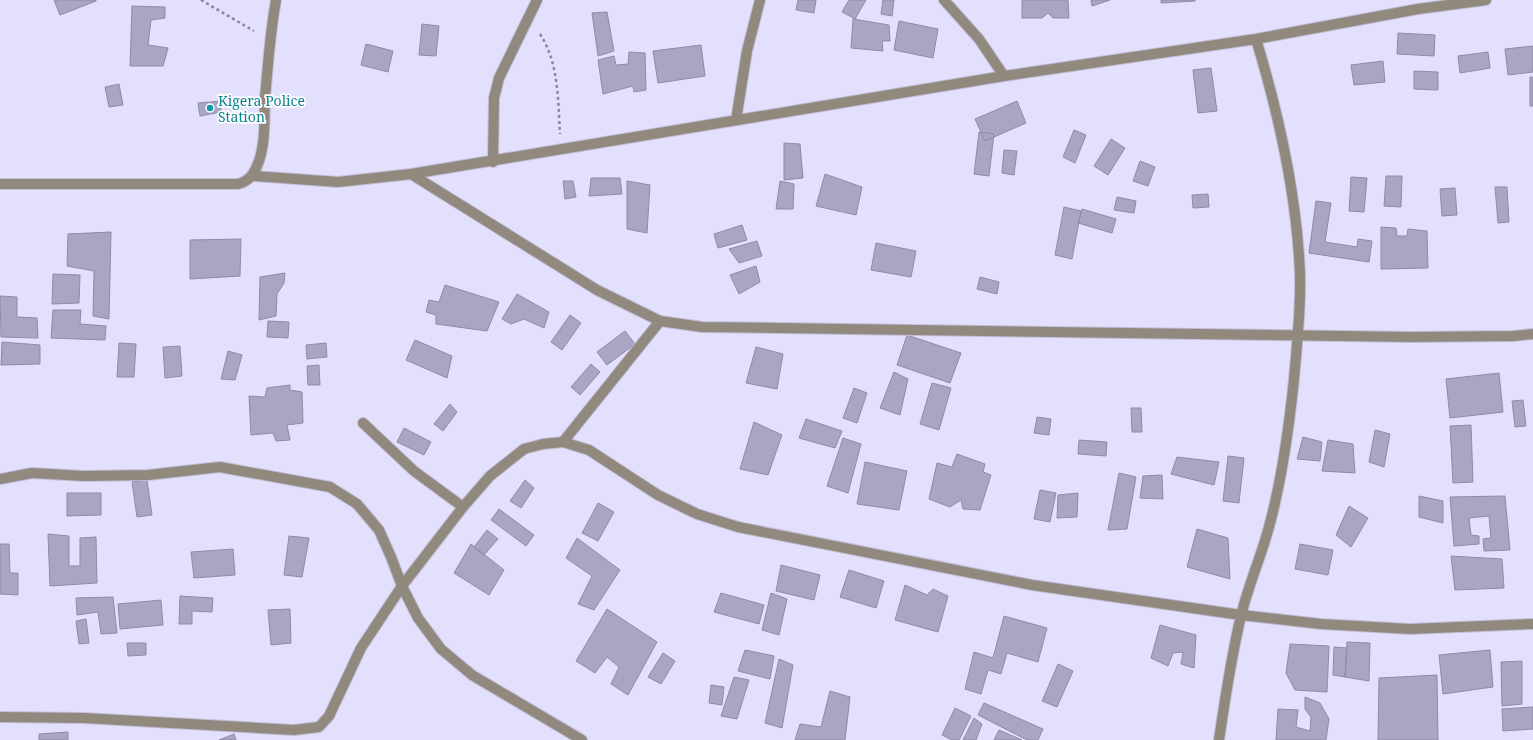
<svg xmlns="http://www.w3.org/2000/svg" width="1533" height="740" font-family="'Noto Serif',serif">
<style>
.building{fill:#a9a5c4;stroke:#8f8ba6}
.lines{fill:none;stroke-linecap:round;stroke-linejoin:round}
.minor-casing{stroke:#c1bed8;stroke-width:12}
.tertiary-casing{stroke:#c1bed8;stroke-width:12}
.path{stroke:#89879c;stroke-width:2.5;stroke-dasharray:3 3;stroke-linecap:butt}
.minor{stroke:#91887e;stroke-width:10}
.tertiary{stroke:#91887e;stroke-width:10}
.culture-dot{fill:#0f9aa8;stroke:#fff;stroke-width:1.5}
.labels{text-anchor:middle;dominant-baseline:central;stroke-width:3.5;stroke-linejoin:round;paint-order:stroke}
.culture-label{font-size:14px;fill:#0d838f;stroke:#fff;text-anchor:start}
</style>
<rect width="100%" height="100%" fill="#e3e0fd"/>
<!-- building -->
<path class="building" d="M54,0H96V1L60,15Z
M798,0H816L814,13L796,10Z
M849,0H866L855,19L842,12Z
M883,0H894L892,16L881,14Z
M1022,0H1068L1069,18H1053L1048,13L1042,18H1022Z
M1091,0H1110L1092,6Z
M1161,0H1195V1L1161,3Z
M132,6L165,7V18L151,20L148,45L168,48L163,66H130Z
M607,12L614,51L598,56L592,13Z
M853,19L889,25L890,41H882L883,51L851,48Z
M899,21L938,29L933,58L894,50Z
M422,24L439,26L436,56L419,55Z
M1398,33L1435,35L1434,56L1397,54Z
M366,44L393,51L388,72L361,65Z
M701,45L705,76L658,83L653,51Z
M1533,46V72L1508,75L1505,49Z
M629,52L645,53L646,90L634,92L633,86L603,94L598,60L614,56L616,65L628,64Z
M1488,52L1490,68L1460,73L1458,56Z
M1383,61L1385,82L1354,85L1351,65Z
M1211,68L1217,111L1198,113L1193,70Z
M1414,71L1438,72V90L1414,89Z
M1530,77H1533V106H1530Z
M119,84L123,105L109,107L105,87Z
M221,101V112L200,116L198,103Z
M1017,101L1026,123L985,141L975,119Z
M1074,130L1086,135L1075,163L1063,157Z
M979,132L994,134L989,176L974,174Z
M1111,139L1125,148L1108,175L1094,166Z
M784,143L800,144L803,178L784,180Z
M1004,150L1017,151L1014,175L1002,173Z
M1140,161L1155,167L1148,186L1133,181Z
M825,174L862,187L856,215L816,206Z
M1386,176H1402L1401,207L1384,206Z
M1351,177L1367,178L1364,212L1349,211Z
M591,178H620L622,194L589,196Z
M563,181H573L576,197L565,199Z
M627,181L650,185L647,233L627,229Z
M780,181L794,184L793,209H776Z
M1495,187H1507L1509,222L1498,223Z
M1455,188L1457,215L1442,216L1440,189Z
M1208,194L1209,207L1193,208L1192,195Z
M1117,197L1136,201L1134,213L1114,210Z
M1316,201L1331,203L1325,242L1357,247L1358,239L1372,241L1369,262L1309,253Z
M1064,207L1081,211L1072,259L1055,255Z
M1082,209L1116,219L1112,233L1078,223Z
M742,225L747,240L718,248L714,234Z
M1381,227L1396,228L1397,236H1407L1408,229L1427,231L1428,268L1381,269Z
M111,232L109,319L93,316L94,271L67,266L68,234Z
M241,239L240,276L190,279V240Z
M757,241L762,256L739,263L729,249Z
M876,243L916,251L911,277L871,270Z
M756,266L760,282L739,294L730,275Z
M285,273L284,283L277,294L276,316L259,320L260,277Z
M53,274L80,275L79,303L52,304Z
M980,277L999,282L997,294L977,289Z
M445,285L499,302L487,331L436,324V315L426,312L429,300L439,302Z
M517,294L549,312L544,328L524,319L511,324L502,319Z
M0,296L17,297V317L37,318L38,338L1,337Z
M53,310H81L80,324L106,326L105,340L51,338Z
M570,315L581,323L562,350L551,342Z
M268,321L289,322L288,338L267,337Z
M625,331L635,344L607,365L597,352Z
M907,335L961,353L950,383L897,365Z
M415,340L452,356L447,378L406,360Z
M2,342L40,345V364L1,365Z
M119,343L136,344L134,377H117Z
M326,343L327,357L307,359L306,345Z
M180,346L182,376L165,378L163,347Z
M756,347L783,354L777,389L746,383Z
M228,351L242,355L235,380L221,379Z
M591,364L600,372L580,395L571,387Z
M319,365L320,385H308L307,366Z
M894,372L908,379L900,415L880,408Z
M1499,373L1503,412L1450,418L1446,379Z
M932,383L951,388L939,430L920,424Z
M290,385V390L302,392L303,423L287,425L290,440L276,441L273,433L251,435L249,396L265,397L267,388Z
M854,388L867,393L857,423L843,418Z
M1523,400L1526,426L1515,427L1512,401Z
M450,404L457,412L443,431L434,424Z
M1131,408H1141L1142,432H1132Z
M1037,417L1051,419L1049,435L1034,433Z
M806,419L842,431L835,448L799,438Z
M754,422L782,435L768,475L740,469Z
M1471,425L1473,482L1453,483L1450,426Z
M404,428L431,442L424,455L397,442Z
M1375,430L1390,434L1384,467L1369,462Z
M1303,437L1322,442L1320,461L1297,459Z
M843,438L861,444L848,493L827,486Z
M1079,440L1107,442L1106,456L1078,454Z
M1328,440L1353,444L1355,473L1322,471Z
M957,454L985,464L983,472L991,475L980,510L963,509L961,500L950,507L929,499L937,463L952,467Z
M1228,456L1244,458L1239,503L1223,501Z
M1177,457L1219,462L1214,485L1171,474Z
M865,462L907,471L899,510L857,504Z
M1119,473L1136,477L1127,529L1108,530Z
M1162,475L1163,499L1140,498L1143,476Z
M147,480L152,515L137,517L132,482Z
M525,480L534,488L521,508L510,501Z
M1040,490L1056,493L1050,522L1034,519Z
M67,493H101V515L67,516Z
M1078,493L1077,517L1057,518L1058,495Z
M1419,496L1443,501V523L1419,517Z
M1505,496L1510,550L1484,551L1483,539L1491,538L1489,516L1469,518L1471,535L1479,536V544L1454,546L1450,497Z
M598,503L614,512L598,541L582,533Z
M1349,506L1368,518L1351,547L1336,535Z
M499,509L534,535L526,546L491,520Z
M1197,529L1228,538L1230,579L1187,567Z
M487,530L498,539L484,555L474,547Z
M48,534L69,536V566H80V538L96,537L97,583L50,586Z
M289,536L309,538L302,577L284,575Z
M577,538L620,570L594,610L578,604L592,576L566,558Z
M0,544H9L10,573H18V595L0,594Z
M471,544L504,570L489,595L454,573Z
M1300,544L1333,550L1328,575L1295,569Z
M233,549L235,575L194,578L191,552Z
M1451,556L1502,559L1504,588L1455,590Z
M781,565L820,575L814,600L776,591Z
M849,570L884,581L876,608L840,597Z
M905,585L927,595L933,589L948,596L938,632L895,620Z
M721,593L764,605L759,624L714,612Z
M771,593L787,599L779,635L762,630Z
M180,596L213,598L212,612L192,611V624H179Z
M113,597L117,633L101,634L98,612L77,615L76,598Z
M161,600L163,625L120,629L118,604Z
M290,609L291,643L271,645L268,610Z
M607,609L657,642L628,695L611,684L619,667L607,657L595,673L576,661Z
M1004,616L1047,628L1038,662L1007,653L1001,674L988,670L981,694L965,689L974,652L993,658Z
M86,619L89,643L79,644L76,621Z
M1160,625L1196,635L1194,668L1181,664L1183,652L1173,653L1168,666L1151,658Z
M1347,642L1370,643L1369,681L1345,677Z
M127,643H146V655L128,656Z
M1290,644L1329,646L1327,692L1295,690L1286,673Z
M1334,647L1347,648L1345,677L1333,675Z
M745,650L774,656L770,679L738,671Z
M1490,650L1493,687L1443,694L1439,655Z
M663,653L675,661L661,684L648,677Z
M779,659L793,665L782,728L765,723Z
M1522,661V704L1502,706L1501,662Z
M1058,664L1073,671L1057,707L1042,701Z
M1437,675L1438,740H1378L1379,678Z
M734,677L749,680L737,719L721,716Z
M711,685L724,687L722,705L709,703Z
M830,691L850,697L845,740H795L800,724L821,727Z
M1305,697L1320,703L1329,719L1326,740H1276L1278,709L1298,710L1296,727L1310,731L1311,717L1305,709Z
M984,703L1043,729L1038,740H1027L978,715Z
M1533,707V729L1503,731L1502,709Z
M955,708L971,716L959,740H952L942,735Z
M974,718L982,724L976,740H963Z
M999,730L1022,740H994Z
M68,732V740H39V734Z
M234,734L236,740H219Z"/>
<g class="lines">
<defs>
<path id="minor" d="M944,0L979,39L1004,76
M736,120L747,51L760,0
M493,162L494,98L499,78L537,0
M411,174L597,290L660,321L702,327L1412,337L1513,336L1533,334
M253,176L338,182L411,174L1004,76L1256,39L1418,9L1486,0
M363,423L414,471L463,507
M563,442L660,321
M0,479L32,473L84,476L148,475L220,467L330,487L357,504L379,530L391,557L402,586L418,618L441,649L472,675L582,740
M0,717L84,718L294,730L319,727L329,716L361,648L402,586L463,507L490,476L524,449L543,444L563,442L589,450L658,495L697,514L738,527L1032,585L1241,615L1321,624L1410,629L1533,624
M1219,740C1225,699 1231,657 1241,616C1248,586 1261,557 1269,527C1282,479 1289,428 1294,379C1297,344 1301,310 1300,275C1297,195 1279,115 1256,39"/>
<path id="tertiary" d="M0,184H238C249,181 253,175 257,166C266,146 264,120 265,98C268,65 270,33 276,0"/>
</defs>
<!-- minor casing -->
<use href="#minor" class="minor-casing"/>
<!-- tertiary casing -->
<use href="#tertiary" class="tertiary-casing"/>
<!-- path -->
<path class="path" d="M201,0L254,31
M540,34C559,63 558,101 560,134"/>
<!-- minor -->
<use href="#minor" class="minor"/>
<!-- tertiary -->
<use href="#tertiary" class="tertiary"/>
</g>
<!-- markers -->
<circle class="culture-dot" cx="210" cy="108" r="4"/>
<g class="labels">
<!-- culture labels -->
<g class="culture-label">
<text x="218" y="100">Kigera Police<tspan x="218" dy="16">Station</tspan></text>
</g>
</g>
</svg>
